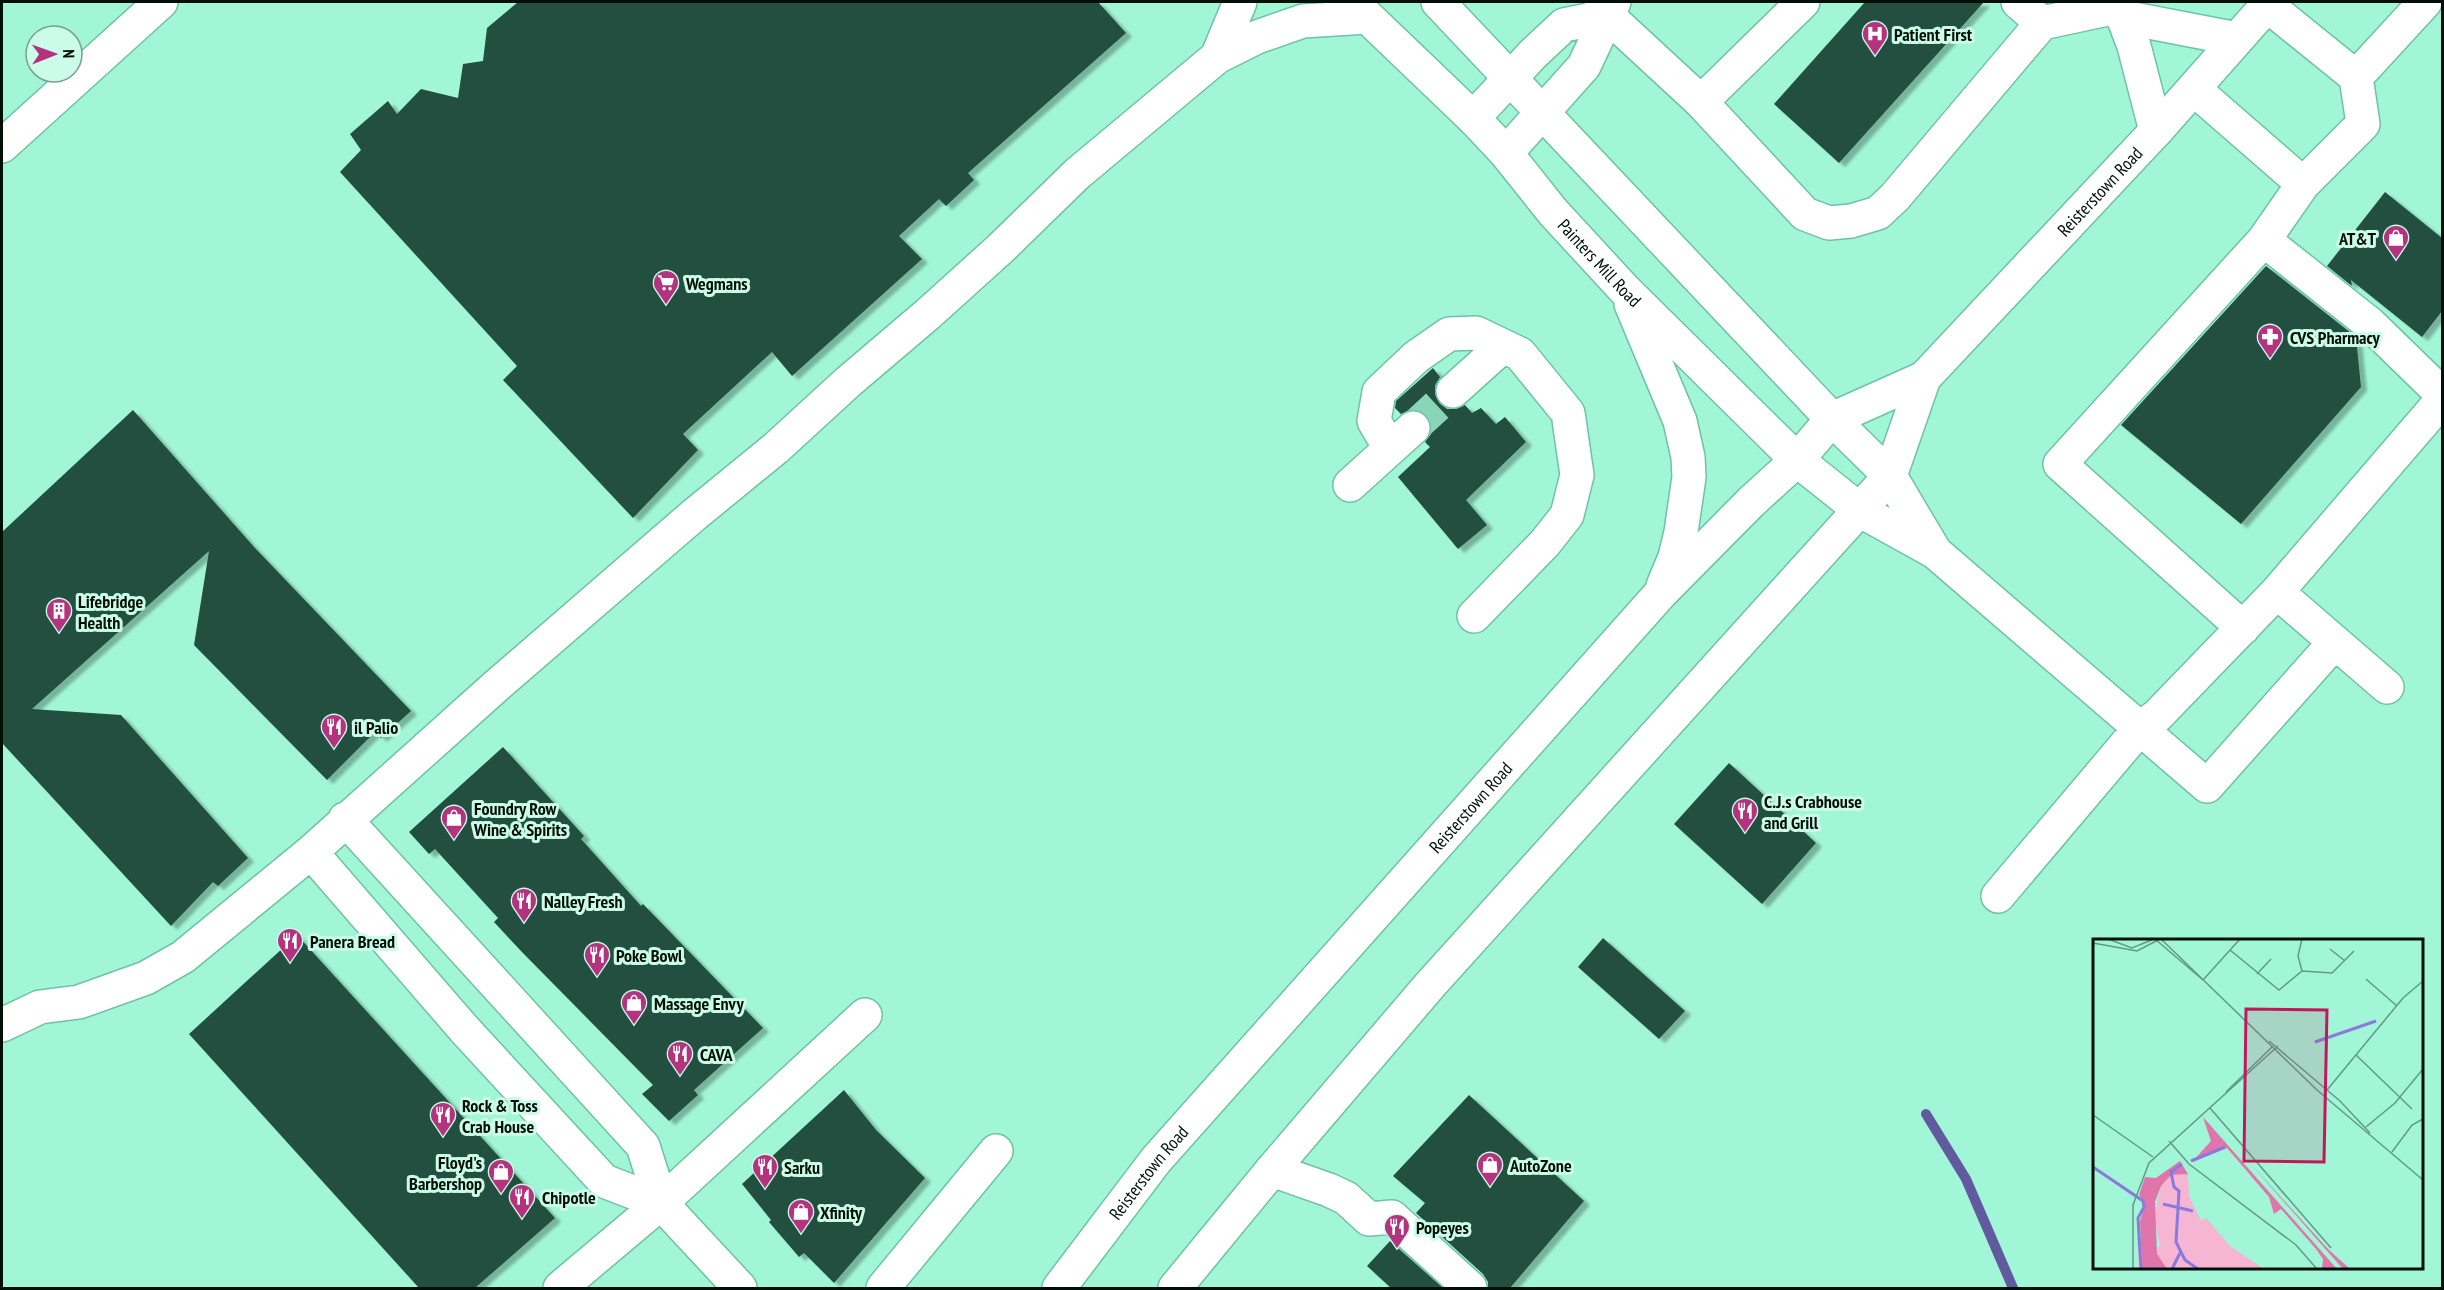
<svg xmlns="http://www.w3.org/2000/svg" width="2444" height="1290" font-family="'PT Sans Narrow',sans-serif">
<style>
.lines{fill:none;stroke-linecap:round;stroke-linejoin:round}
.stream{stroke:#615a9e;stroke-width:10}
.building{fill:#204f40;filter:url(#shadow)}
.minor-tunnel{stroke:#8ad4b9;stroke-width:33;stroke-dasharray:33 16;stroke-linecap:butt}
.minor-casing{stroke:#6fc2a5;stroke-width:36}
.major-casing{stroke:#6fc2a5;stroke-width:36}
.minor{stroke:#fff;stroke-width:33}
.major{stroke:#fff;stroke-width:33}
.labels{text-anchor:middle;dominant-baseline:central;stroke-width:6;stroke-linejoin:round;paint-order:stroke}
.poi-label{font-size:18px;font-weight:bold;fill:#001009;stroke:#cbfce9;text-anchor:start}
.street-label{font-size:18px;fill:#001009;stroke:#cbfce9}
.inset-river{fill:none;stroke:#8b7ade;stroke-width:3}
.inset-road{fill:none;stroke:#619a85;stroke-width:1.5}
.view{fill:#c2185b;fill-opacity:0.15;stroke:#c2185b;stroke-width:3}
.inset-edge{fill:none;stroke:#001009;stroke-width:3}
</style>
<defs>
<filter id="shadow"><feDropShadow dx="6" dy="4" stdDeviation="1.5" flood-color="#0004"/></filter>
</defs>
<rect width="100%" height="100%" fill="#a2f6d8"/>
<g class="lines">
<!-- stream -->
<path class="stream" d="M1926,1114L1966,1179L2013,1288"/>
</g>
<!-- building -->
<path class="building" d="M518,2H1098L1126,33L968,173L974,180L946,206L939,199L899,236L922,259L792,376L772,352L683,434L698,450L633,518L503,380L517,366L340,172L361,150L350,134L388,101L397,114L421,89L458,98L463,64L483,61L487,28Z
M1865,2H1984L1839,163L1774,104Z
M2385,192L2442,238V311L2422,337L2351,280L2352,286L2327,266Z
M2266,266L2356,337L2361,387L2241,524L2121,425Z
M1433,368L1440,377L1435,385V394L1440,404L1447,409H1456L1465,405L1472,413L1481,408L1496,424L1505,417L1526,442L1466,500L1487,525L1458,549L1398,477L1430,447L1425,442L1431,434V425L1427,416L1419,410H1410L1401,414L1395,408L1396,401Z
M133,410L254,547L411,711L381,738L375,732L327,780L194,645L209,551L32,709L121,715L248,858L218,886L213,882L171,926L2,743V532Z
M503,747L584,836L581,839L641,906L643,904L763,1028L694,1090L698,1095L669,1121L642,1094L653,1085L521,951L494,922L498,918L435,849L429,854L409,832Z
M1729,763L1816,843L1762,904L1674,824Z
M297,935L555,1218L475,1288H419L189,1034Z
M1603,938L1685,1011L1659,1039L1578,967Z
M844,1090L876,1130L925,1178L834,1283L804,1253L799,1257L769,1222L771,1220L742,1184Z
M1469,1095L1584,1201L1510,1288H1488V1282L1483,1274L1416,1213L1425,1203L1393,1176Z
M1390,1241L1443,1288H1391L1367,1266Z"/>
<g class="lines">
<!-- minor-tunnel -->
<path class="minor-tunnel" d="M1413,428L1453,391"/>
<defs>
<path id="minor" d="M1601,2L1608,16L1701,102L1805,214L1829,223L1851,221L1878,213L1895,197L2042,23L2018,2
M2267,5L2356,77L2425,2
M2123,17L2237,39
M2042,23L2112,8L2123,17L2134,46L2156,131
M1217,57L1240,2
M2194,89L2303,184
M1701,102L1803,2
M1473,118L1533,54L1564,25L1608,16
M2,146L161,2
M1506,153L1584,66L1614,2
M2264,240L2370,324L2442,394
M1453,391L1503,346
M1390,448L1374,421L1379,392L1416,357L1449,334L1476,333L1520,354L1568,413L1577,475L1567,515L1545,543L1474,616
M1890,476L1934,550
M1350,485L1413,428
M1861,511L1935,552L2207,786L2335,642
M2277,592L2387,687
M2243,628L2060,464L2264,240L2303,184L2363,124L2356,77
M345,819L643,1146L661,1203L740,1288
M311,852L464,1029L604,1181L661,1203
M1998,896L2140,728L2157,716L2277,592L2442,400
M2,1025L40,1007L79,1002L146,978L183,957L311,852L495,687L694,515L776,448L848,382L928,314L1000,249L1077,174L1217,57L1257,37L1303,21L1367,17
M1272,1170L1329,1190L1346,1198L1369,1219L1392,1217L1470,1288
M560,1288L661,1203L865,1015
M883,1288L996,1151"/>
<g id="major">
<path id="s1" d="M1352,2L1473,118L1506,153L1553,212L1624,289L1797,460L1861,511"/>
<path d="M1438,2L1832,419L1890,476"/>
<path d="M1631,304L1680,421L1688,457L1689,477L1681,532L1675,557L1663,586"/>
<path id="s2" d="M1059,1288L1156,1160L1660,594L1751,502L1797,460L1832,419L1924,378L2156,131L2270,2"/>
<path d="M1175,1288L1272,1170L1430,985L1890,476L1924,378"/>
</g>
</defs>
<!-- minor casing -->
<use href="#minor" class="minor-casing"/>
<!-- major casing -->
<use href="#major" class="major-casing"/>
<!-- minor -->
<use href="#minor" class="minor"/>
<!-- major -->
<use href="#major" class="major"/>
</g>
<!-- icons -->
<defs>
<symbol id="hospital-pin" viewBox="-11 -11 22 30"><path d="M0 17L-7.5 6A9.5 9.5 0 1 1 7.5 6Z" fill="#b4337e" stroke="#cbfce9"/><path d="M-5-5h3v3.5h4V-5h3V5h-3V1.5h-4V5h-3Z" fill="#fff"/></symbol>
<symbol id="shop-pin" viewBox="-11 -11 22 30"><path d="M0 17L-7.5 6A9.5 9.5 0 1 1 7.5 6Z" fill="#b4337e" stroke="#cbfce9"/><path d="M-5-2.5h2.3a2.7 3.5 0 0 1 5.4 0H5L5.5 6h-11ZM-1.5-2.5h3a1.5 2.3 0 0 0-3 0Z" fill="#fff"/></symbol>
<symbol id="supermarket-pin" viewBox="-11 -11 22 30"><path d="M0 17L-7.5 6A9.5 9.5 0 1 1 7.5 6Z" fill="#b4337e" stroke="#cbfce9"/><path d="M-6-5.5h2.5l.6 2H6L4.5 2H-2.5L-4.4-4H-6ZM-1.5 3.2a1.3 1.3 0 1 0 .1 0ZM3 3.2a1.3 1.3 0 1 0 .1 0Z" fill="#fff"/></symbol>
<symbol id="pharmacy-pin" viewBox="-11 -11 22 30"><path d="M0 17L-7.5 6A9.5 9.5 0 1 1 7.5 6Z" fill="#b4337e" stroke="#cbfce9"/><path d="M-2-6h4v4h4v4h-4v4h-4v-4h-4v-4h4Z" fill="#fff"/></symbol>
<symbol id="building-pin" viewBox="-11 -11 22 30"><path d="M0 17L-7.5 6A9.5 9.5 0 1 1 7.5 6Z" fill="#b4337e" stroke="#cbfce9"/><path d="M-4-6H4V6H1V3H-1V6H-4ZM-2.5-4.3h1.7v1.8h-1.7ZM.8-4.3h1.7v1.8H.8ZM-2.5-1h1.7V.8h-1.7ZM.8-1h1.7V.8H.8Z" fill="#fff"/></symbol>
<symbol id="restaurant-pin" viewBox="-11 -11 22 30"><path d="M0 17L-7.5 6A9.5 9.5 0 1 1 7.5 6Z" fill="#b4337e" stroke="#cbfce9"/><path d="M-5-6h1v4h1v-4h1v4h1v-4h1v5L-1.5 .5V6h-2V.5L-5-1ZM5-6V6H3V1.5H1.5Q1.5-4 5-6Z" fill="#fff"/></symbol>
</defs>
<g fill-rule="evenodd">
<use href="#hospital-pin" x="1860" y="19" width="30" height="40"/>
<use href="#shop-pin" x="2381" y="223" width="30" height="40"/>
<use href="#supermarket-pin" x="651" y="268" width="30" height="40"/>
<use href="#pharmacy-pin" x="2255" y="322" width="30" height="40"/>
<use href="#building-pin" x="44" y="596" width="30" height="40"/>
<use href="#restaurant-pin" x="319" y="712" width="30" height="40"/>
<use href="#restaurant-pin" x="1730" y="796" width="30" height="40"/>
<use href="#shop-pin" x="439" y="803" width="30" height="40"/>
<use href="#restaurant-pin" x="509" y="886" width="30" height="40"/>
<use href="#restaurant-pin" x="275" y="926" width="30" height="40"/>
<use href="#restaurant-pin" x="582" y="940" width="30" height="40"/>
<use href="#shop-pin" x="619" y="988" width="30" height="40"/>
<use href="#restaurant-pin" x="665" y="1039" width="30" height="40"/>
<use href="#restaurant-pin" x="428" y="1100" width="30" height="40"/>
<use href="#shop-pin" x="1475" y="1150" width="30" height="40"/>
<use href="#restaurant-pin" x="750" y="1152" width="30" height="40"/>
<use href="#shop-pin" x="486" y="1157" width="30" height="40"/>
<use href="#restaurant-pin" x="507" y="1182" width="30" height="40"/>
<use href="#shop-pin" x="786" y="1197" width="30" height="40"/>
<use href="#restaurant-pin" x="1382" y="1212" width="30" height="40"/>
</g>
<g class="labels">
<!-- poi labels -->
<g class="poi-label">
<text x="1894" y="34">Patient First</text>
<text x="2376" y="238" text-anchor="end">AT&amp;T</text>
<text x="686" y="283">Wegmans</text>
<text x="2290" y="337">CVS Pharmacy</text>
<text x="78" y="601">Lifebridge<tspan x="78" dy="21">Health</tspan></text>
<text x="354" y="727">il Palio</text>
<text x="1764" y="801">C.J.s Crabhouse<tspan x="1764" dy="21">and Grill</tspan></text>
<text x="474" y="808">Foundry Row<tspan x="474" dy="21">Wine &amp; Spirits</tspan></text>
<text x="544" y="901">Nalley Fresh</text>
<text x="310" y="941">Panera Bread</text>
<text x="616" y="955">Poke Bowl</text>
<text x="654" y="1003">Massage Envy</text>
<text x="700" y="1054">CAVA</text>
<text x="462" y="1105">Rock &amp; Toss<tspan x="462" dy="21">Crab House</tspan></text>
<text x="482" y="1162" text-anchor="end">Floyd's<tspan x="482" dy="21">Barbershop</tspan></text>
<text x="1510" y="1165">AutoZone</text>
<text x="784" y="1167">Sarku</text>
<text x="542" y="1197">Chipotle</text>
<text x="820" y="1212">Xfinity</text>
<text x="1416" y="1227">Popeyes</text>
</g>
<!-- street labels -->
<g class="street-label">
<text stroke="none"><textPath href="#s2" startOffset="1521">Reisterstown Road</textPath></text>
<text stroke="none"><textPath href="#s1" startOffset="360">Painters Mill Road</textPath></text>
<text stroke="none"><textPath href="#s2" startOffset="633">Reisterstown Road</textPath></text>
<text stroke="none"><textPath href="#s2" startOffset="146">Reisterstown Road</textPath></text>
</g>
</g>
<!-- overview -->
<g transform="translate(2093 939)">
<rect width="330" height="330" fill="#a2f6d8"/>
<path d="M95,235L96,257L108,282L113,279L137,307L171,330H46L44,297L64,312L67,306L61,278L68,247L78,236Z" fill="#f6b5d3"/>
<path d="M110,178L207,288L244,330H229L230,320L223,310L188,270L181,275L176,258L134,209L99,223L118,202ZM87,222L95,235L78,236L68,247L62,263L64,315L74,330H49L47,282L52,265L46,256L52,238L63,239ZM156,223L235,310L257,330H250Z" fill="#e075ac"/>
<path class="inset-river" d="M222,103L283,82M98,222L132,208M89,225L78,233L81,248L86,252L83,303L92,321L105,330M0,228L50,262L51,268L45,279L48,330M70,265L100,272M79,330L88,312"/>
<path class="inset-road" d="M15,0L39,9L61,0M62,0L110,41M68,0L224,151L330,241M0,4L44,12L67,0M237,10L252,22M137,11L186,51L209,32L239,34L261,12M209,32L205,17L209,0M164,35L178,20M273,40L304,67M110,41L147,0M176,102L247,162L277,194M263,116L319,170M234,151L310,59L330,42M133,153L180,107M117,169L238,309M0,176L60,218M273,188L302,164L330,130M76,202L96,225L203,306L224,330M299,213L319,186L330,180M40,330V266L56,224L185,107"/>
<path class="view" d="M153,70L234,71L231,223L151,222Z"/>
<rect width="330" height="330" class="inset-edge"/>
</g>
<!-- border -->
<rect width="2444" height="1290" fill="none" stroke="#001009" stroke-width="6"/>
<!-- north arrow -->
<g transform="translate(54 54) rotate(89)"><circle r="28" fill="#cbfce9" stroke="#7a9e8f" stroke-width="1.5"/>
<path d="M0-4.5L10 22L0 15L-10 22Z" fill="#b4337e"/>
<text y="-9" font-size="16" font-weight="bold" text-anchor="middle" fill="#001009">N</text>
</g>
</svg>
